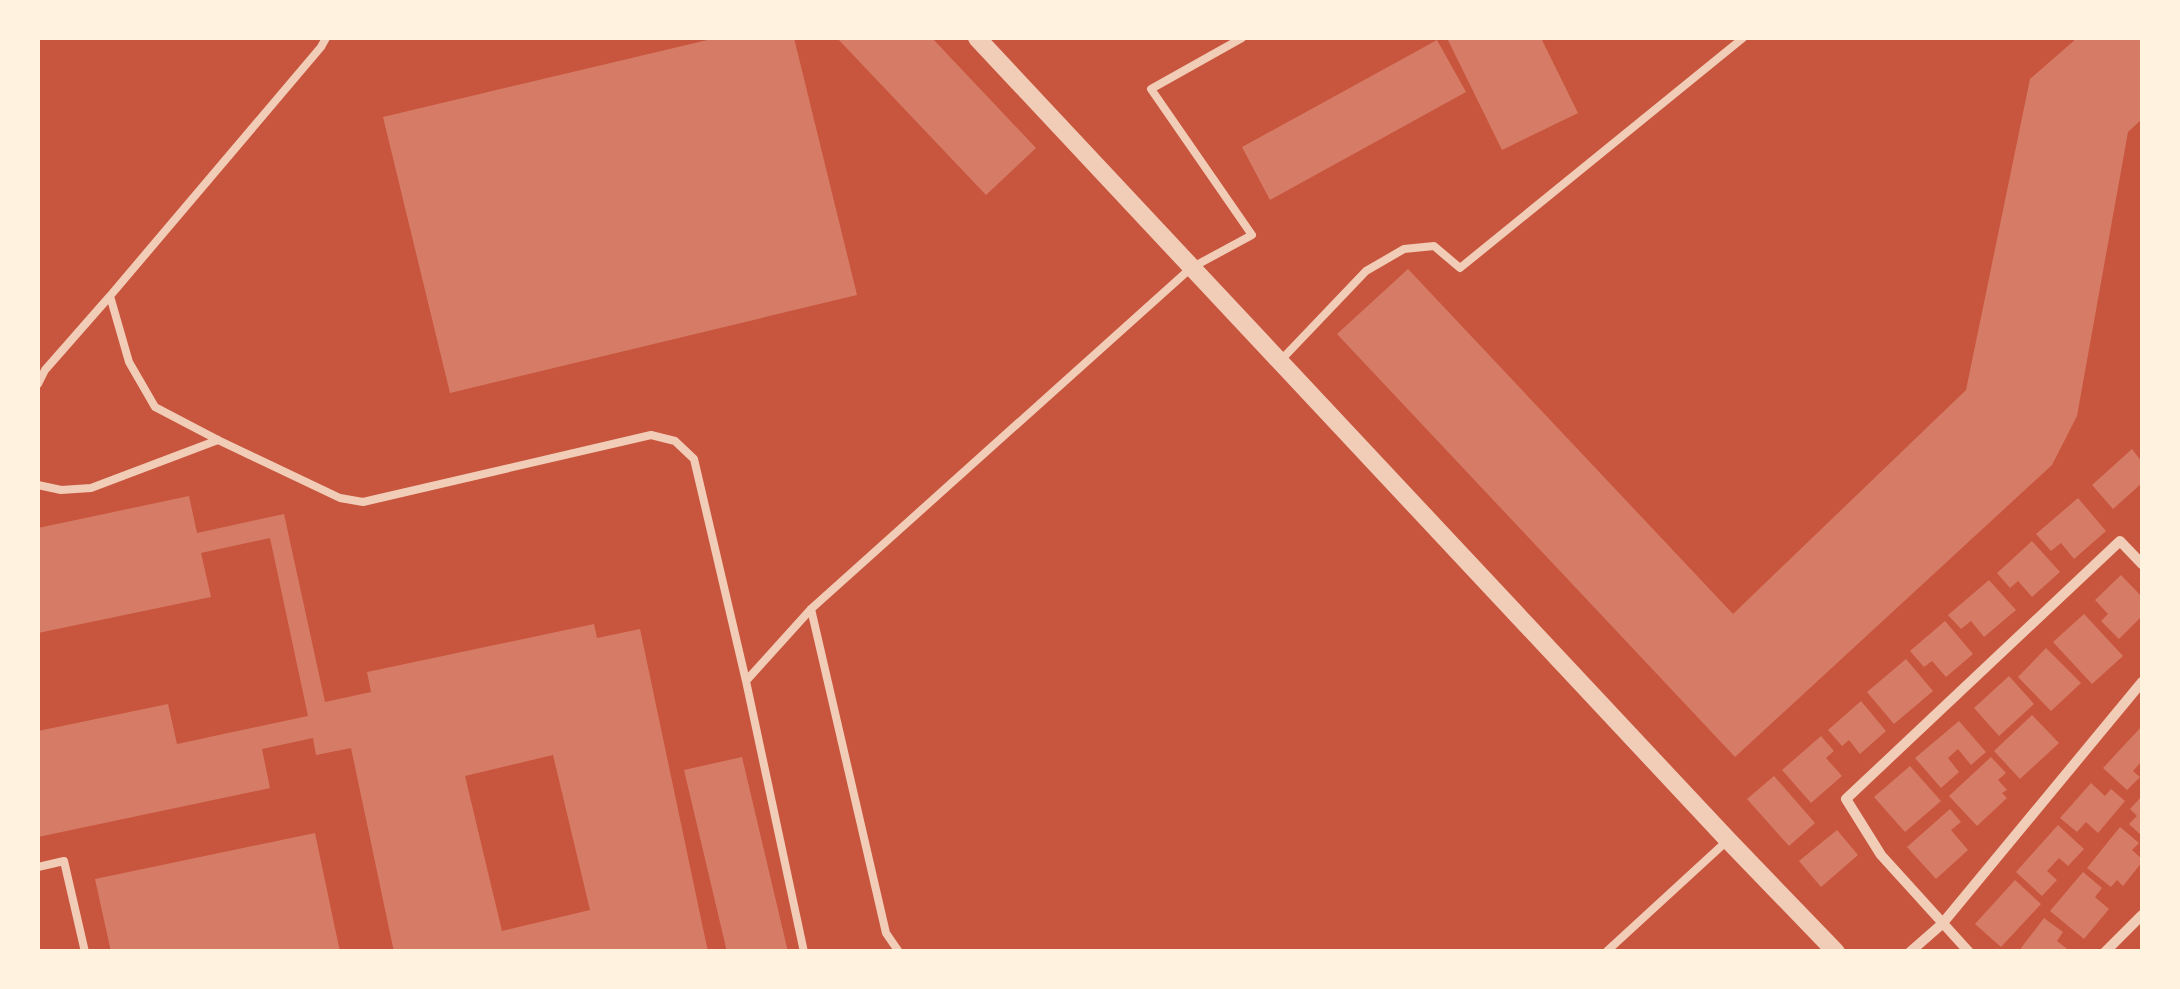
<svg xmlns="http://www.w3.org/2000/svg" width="2180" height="989" font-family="'Roboto Condensed',sans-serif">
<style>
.building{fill:#d67c66;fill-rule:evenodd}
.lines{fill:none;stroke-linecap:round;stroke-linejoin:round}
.service{stroke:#f1ccb7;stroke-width:8}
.minor{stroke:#f1ccb7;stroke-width:10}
.tertiary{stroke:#f1ccb7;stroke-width:18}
</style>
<rect width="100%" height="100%" fill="#c8553d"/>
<!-- building -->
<path class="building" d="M716,38H794L857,295L450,393L383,117Z
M837,38H932L1036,148L986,195Z
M1447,38H1541L1578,113L1502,150Z
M2077,38H2142V119L2128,132L2077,416L2052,465L1735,757L1337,334L1408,269L1733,614L1966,390L2030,79Z
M1437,40L1466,92L1270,200L1242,147Z
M2132,449L2142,462V483L2113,509L2092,485Z
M189,496L197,533L284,514L325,702L371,692L367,672L594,624L597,638L640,629L708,952H394L351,748L316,755L313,738L262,749L270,788L38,837V731L168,704L177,744L308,716L270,538L201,553L211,597L38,633V528ZM553,755L590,910L502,931L465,776Z
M2078,498L2106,531L2074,559L2061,543L2051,551L2036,534Z
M2032,541L2060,572L2032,597L2018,581L2010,588L1997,573Z
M2121,575L2142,597V616L2119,639L2101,621L2108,614L2095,600Z
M1989,580L2016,610L1984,637L1971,621L1961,629L1948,615Z
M2084,614L2123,656L2092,684L2053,642Z
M1945,621L1973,654L1946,677L1932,661L1924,667L1910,651Z
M2046,648L2081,683L2051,711L2018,677Z
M1906,659L1933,691L1894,724L1867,692Z
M2009,676L2034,704L1999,736L1974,708Z
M1861,701L1886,731L1860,754L1849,740L1842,746L1828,730Z
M2032,715L2059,743L2020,779L1994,751Z
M1959,721L1986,752L1971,765L1958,749L1948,758L1959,772L1941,788L1915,758Z
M2142,726V761L2133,771L2140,777L2127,790L2103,768Z
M1821,736L1834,751L1826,758L1842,776L1811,803L1782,770Z
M742,757L788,952H727L684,770Z
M1991,757L2006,773L1998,780L2007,790L2002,793L2007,798L1977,826L1949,796Z
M1910,766L1941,801L1905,832L1874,797Z
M1774,776L1815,823L1789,846L1747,799Z
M2091,783L2105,796L2111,789L2125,801L2098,833L2086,822L2077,832L2060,818Z
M2142,796V836L2129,824L2137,816L2130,809Z
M1950,809L1961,822L1951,830L1968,850L1936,879L1907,847Z
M2058,825L2084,849L2068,866L2059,858L2047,871L2057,880L2042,896L2016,872Z
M2120,827L2139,843L2132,850L2142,859V862L2123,886L2117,880L2111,887L2087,868Z
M1837,830L1858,855L1821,887L1799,861Z
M315,833L340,952H111L95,879Z
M2083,872L2102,888L2095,897L2109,909L2084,939L2050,911Z
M2015,880L2041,904L2001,947L1975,924Z
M2044,918L2063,932L2057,941L2071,952H2018Z"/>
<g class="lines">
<!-- service -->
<path class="service" d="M326,38L321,47L110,296L129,362L155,407L218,440L340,498L363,502L651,435L675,441L694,459L746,681
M1282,359L1366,271L1404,249L1434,246L1460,268L1743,38
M38,384L45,370L110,296
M38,485L61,490L91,488L218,440
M811,609L886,933L899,952
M38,867L64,861L85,952
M804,952L746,681L811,609L1191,268L1252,235L1151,89L1242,38
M1606,952L1728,840"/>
<!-- minor -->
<path class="minor" d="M1910,952L1942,924L2142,682
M1969,952L1881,855L1846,799L2120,541L2142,564
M2105,952L2142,915"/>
<!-- tertiary -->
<path class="tertiary" d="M977,38L1728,840L1836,952"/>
</g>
<!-- border -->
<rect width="2180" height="989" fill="none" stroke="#fff3e0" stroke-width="80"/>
</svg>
